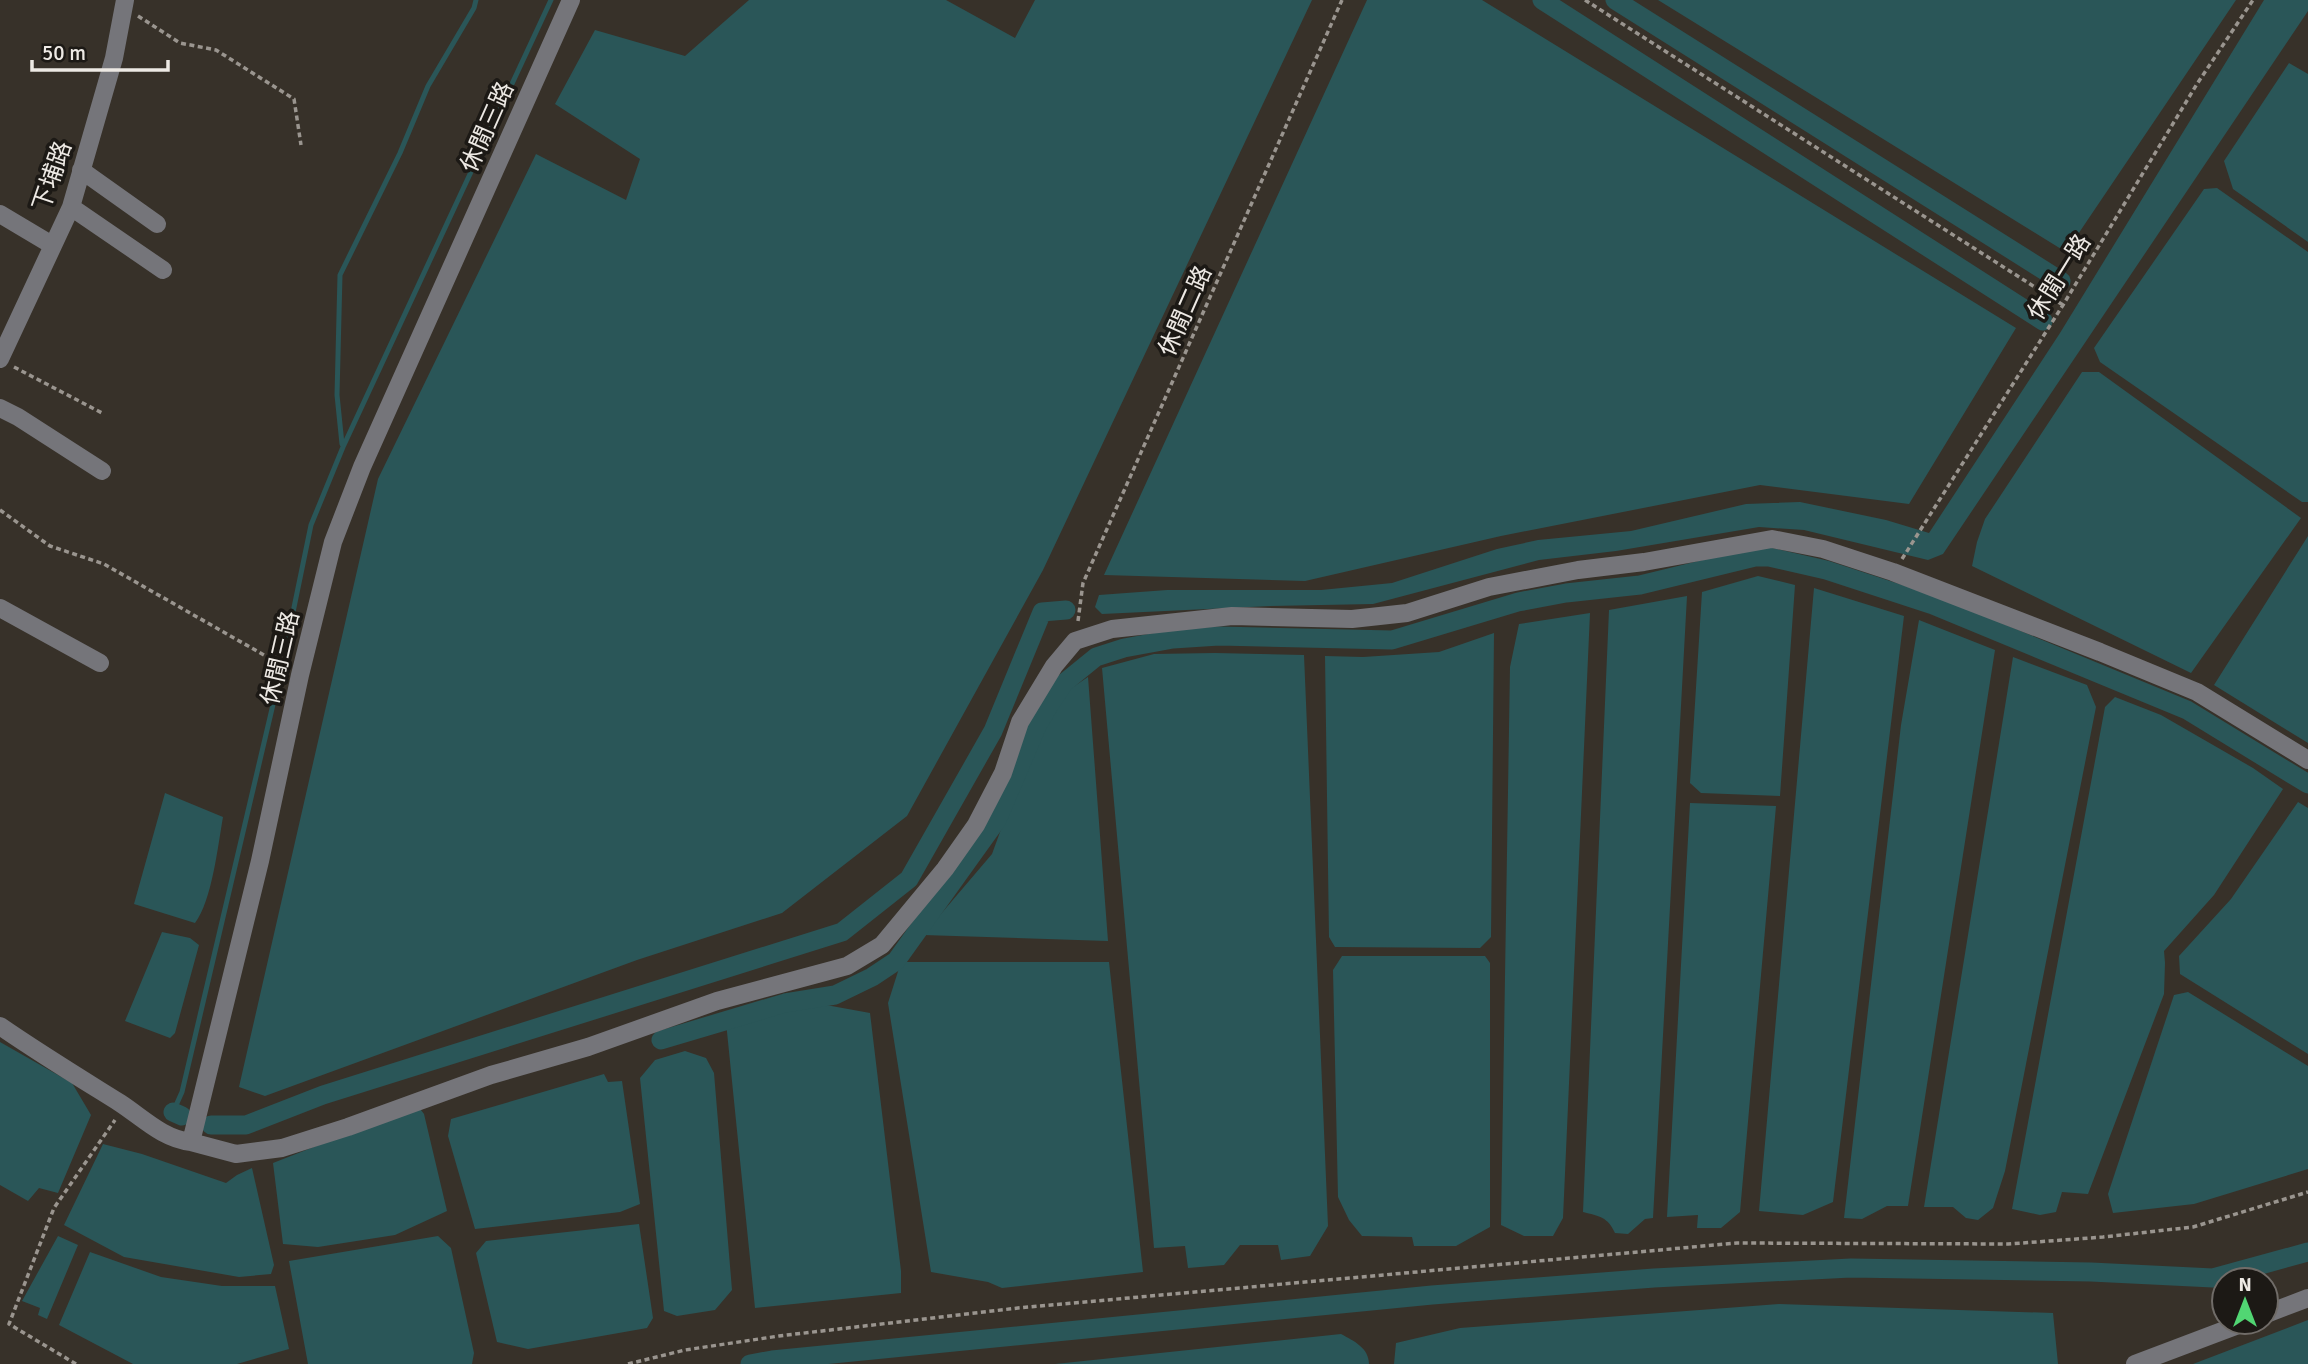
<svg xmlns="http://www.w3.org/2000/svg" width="2308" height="1364" font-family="Signika,'Noto Sans TC',sans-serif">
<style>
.water{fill:#2a5658}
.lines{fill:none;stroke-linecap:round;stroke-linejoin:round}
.stream{stroke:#2a5658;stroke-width:5}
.canal{stroke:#2a5658;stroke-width:19}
.path{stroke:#9a958f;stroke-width:3.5;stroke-dasharray:5 3.5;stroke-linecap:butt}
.minor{stroke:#75757a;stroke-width:18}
.labels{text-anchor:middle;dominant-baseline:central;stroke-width:7;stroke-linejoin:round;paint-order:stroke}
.street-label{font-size:24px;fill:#ede9e4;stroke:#1c1915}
</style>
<rect width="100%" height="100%" fill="#373129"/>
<!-- water -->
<path class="water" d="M749,0H946L1015,38L1035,0H1312L1043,570L907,816L782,913L637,960L265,1096L239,1087L378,479L536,154L626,200L640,159L555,104L595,30L685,56Z
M1367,0H1482L2016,328L1909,504L1760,485L1501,536L1305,581L1104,575Z
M1658,0H2236L2066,252Z
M2264,0H2308V11L1943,554L1928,560L1804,530L1759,527L1616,551L1539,560L1373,604L1271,606L1102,614L1095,607L1099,595L1167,590H1321L1392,583L1497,549L1538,540L1631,531L1746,504L1800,502L1886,520L1929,533L2060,333Z
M2289,63L2308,74V242L2233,189L2224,161Z
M2217,188L2308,252V502H2302L2100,362L2094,348L2204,189Z
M2082,372H2099L2301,518L2191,673L1972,566L1977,542L1985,519Z
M2308,536V743L2214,685Z
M1758,576L1795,585L1780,796L1701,793L1690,783L1702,592Z
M1814,588L1904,616L1833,1202L1803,1215L1759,1211Z
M1687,596L1653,1218L1645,1219L1628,1234L1615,1233C1608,1217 1599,1216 1583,1212L1609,610Z
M1590,613L1563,1218L1553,1236H1524L1501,1225L1510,667L1519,624Z
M1919,620L1995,650L1908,1206H1887L1862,1219L1844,1218L1901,725Z
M1494,633L1491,937L1480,948L1335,947L1329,937L1325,656L1363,657L1439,652Z
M1215,653L1304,655L1328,1226L1310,1256L1281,1260L1278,1245H1240L1224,1265L1188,1268L1185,1246L1154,1248L1102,668L1154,654Z
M2013,657L2087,685L2096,707L2005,1171L1993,1208L1978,1220L1966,1218L1953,1207H1924Z
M1088,677L1108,941L923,935L992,854L1038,728L1070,689Z
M2115,697L2161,715L2253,768L2283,789L2214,895L2164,951L2165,963L2164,994L2088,1194L2062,1192L2056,1212L2040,1215L2012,1209L2105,707Z
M165,793L223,817C218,845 212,901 195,923L134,904Z
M2298,802L2308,808V1054L2180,974L2179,956L2231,899Z
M1690,803L1776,806L1740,1212L1721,1228H1697L1698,1215L1667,1217Z
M162,932L190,938L199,945L175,1033L170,1038L125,1021Z
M1342,956H1485L1490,963V1227L1456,1246H1414L1412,1237L1362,1236L1349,1220L1338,1197L1333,970Z
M901,962H1109L1143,1272L1002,1288L988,1282L931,1272L888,1003Z
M2188,992L2308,1066V1169L2194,1204L2113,1213L2108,1194L2174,995Z
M804,1001L870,1013L901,1271V1293L755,1308L726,1022Z
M0,1042L72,1083L91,1115L58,1193L39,1188L28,1201L0,1185Z
M685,1051L706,1058L714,1073L732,1290L715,1310L677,1316L664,1311L640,1078L655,1060Z
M604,1074L608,1082L622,1081L640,1204L620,1212L475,1229L448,1136L451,1119Z
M418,1106L424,1114L447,1211L395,1235L318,1247L283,1244L273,1163Z
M103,1144L142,1154L226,1183L237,1175L252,1168L274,1265L271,1274L239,1277L124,1257L64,1225Z
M639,1224L653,1318L647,1328L528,1349L497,1342L476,1253L486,1241Z
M58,1236L78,1245L47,1319L38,1315L40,1308L22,1301Z
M438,1236L451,1248L474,1353L472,1364H308L289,1261Z
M90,1252L161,1277L222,1286H275L289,1349L237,1364H133L59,1325Z
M1779,1304L2053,1313L2058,1364H1394L1396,1343L1460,1328Z
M2308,1320V1364H2193Z
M1341,1334C1354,1341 1369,1348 1369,1364H1055Z"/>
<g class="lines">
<!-- stream -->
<path class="stream" d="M342,444L337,395L340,275L400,153L428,86L474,8L476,0
M285,651L311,525L343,447L551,0
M173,1112L182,1092L279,679"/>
<!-- canal -->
<path class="canal" d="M1542,0L2043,321
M1615,0L2061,281
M661,1040L785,1003L835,995L872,977L896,961L997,820L1037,726L1050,704L1064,683L1096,657L1124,648L1173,639L1219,636L1392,640L1518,602L1566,593L1640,585L1755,557H1769L1826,570L1933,605L2187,710L2308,784
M173,1112L182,1116
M211,1125H246L323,1095L842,932L909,879L993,731L1042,612L1066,610
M750,1364L772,1360L1432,1295L1654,1278L1851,1268L2091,1272L2213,1278L2308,1252"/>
<!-- path -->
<path class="path" d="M1585,0L2063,305
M138,16L180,43L216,50L294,99L301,145
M14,367L102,413
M0,510L50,546L104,564L285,667
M1902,559L2063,305L2197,84L2253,0
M1078,621L1083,583L1342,0
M76,1364L9,1324L54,1208L115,1120
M628,1364L685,1350L779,1336L1018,1308L1737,1243L2008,1244L2103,1237L2193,1227L2308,1192"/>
<!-- minor -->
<path class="minor" d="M81,170L157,224
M71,207L163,270
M0,214L52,245
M0,359L71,207L114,58L125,0
M0,408L18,417L102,471
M0,608L100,663
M0,1026C39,1053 80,1078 120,1103C143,1118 163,1139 191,1142L260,861L300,675L333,542L362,467L571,0
M191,1142L236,1154L282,1148L348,1127L491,1075L588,1047L717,1001L847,966L882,945L945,869L976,825L1003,773L1020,722L1054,666L1075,641L1112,629L1232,616L1352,619L1407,613L1489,587L1578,570L1644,562L1772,539L1823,549L1893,572L2100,652L2197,692L2308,760
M2266,1314L2308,1298
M2135,1364L2246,1322"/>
</g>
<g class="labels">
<!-- street labels -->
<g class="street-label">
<text transform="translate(487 127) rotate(-66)">休閒三路</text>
<text transform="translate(52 176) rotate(-71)">下埔路</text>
<text transform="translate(2059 277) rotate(-58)">休閒一路</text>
<text transform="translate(1185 311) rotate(-66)">休閒二路</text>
<text transform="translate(280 658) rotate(-77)">休閒三路</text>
</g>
</g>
<!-- north arrow -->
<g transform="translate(2245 1301)"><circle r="33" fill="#1c1915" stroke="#706c68" stroke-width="2"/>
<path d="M0-5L12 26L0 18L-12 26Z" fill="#51d673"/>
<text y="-10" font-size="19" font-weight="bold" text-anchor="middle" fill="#ede9e4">N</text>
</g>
<!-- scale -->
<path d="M32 60v10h136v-10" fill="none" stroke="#ede9e4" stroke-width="3.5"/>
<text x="42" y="60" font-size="21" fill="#ede9e4" stroke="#1c1915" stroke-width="5" paint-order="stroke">50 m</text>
</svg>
